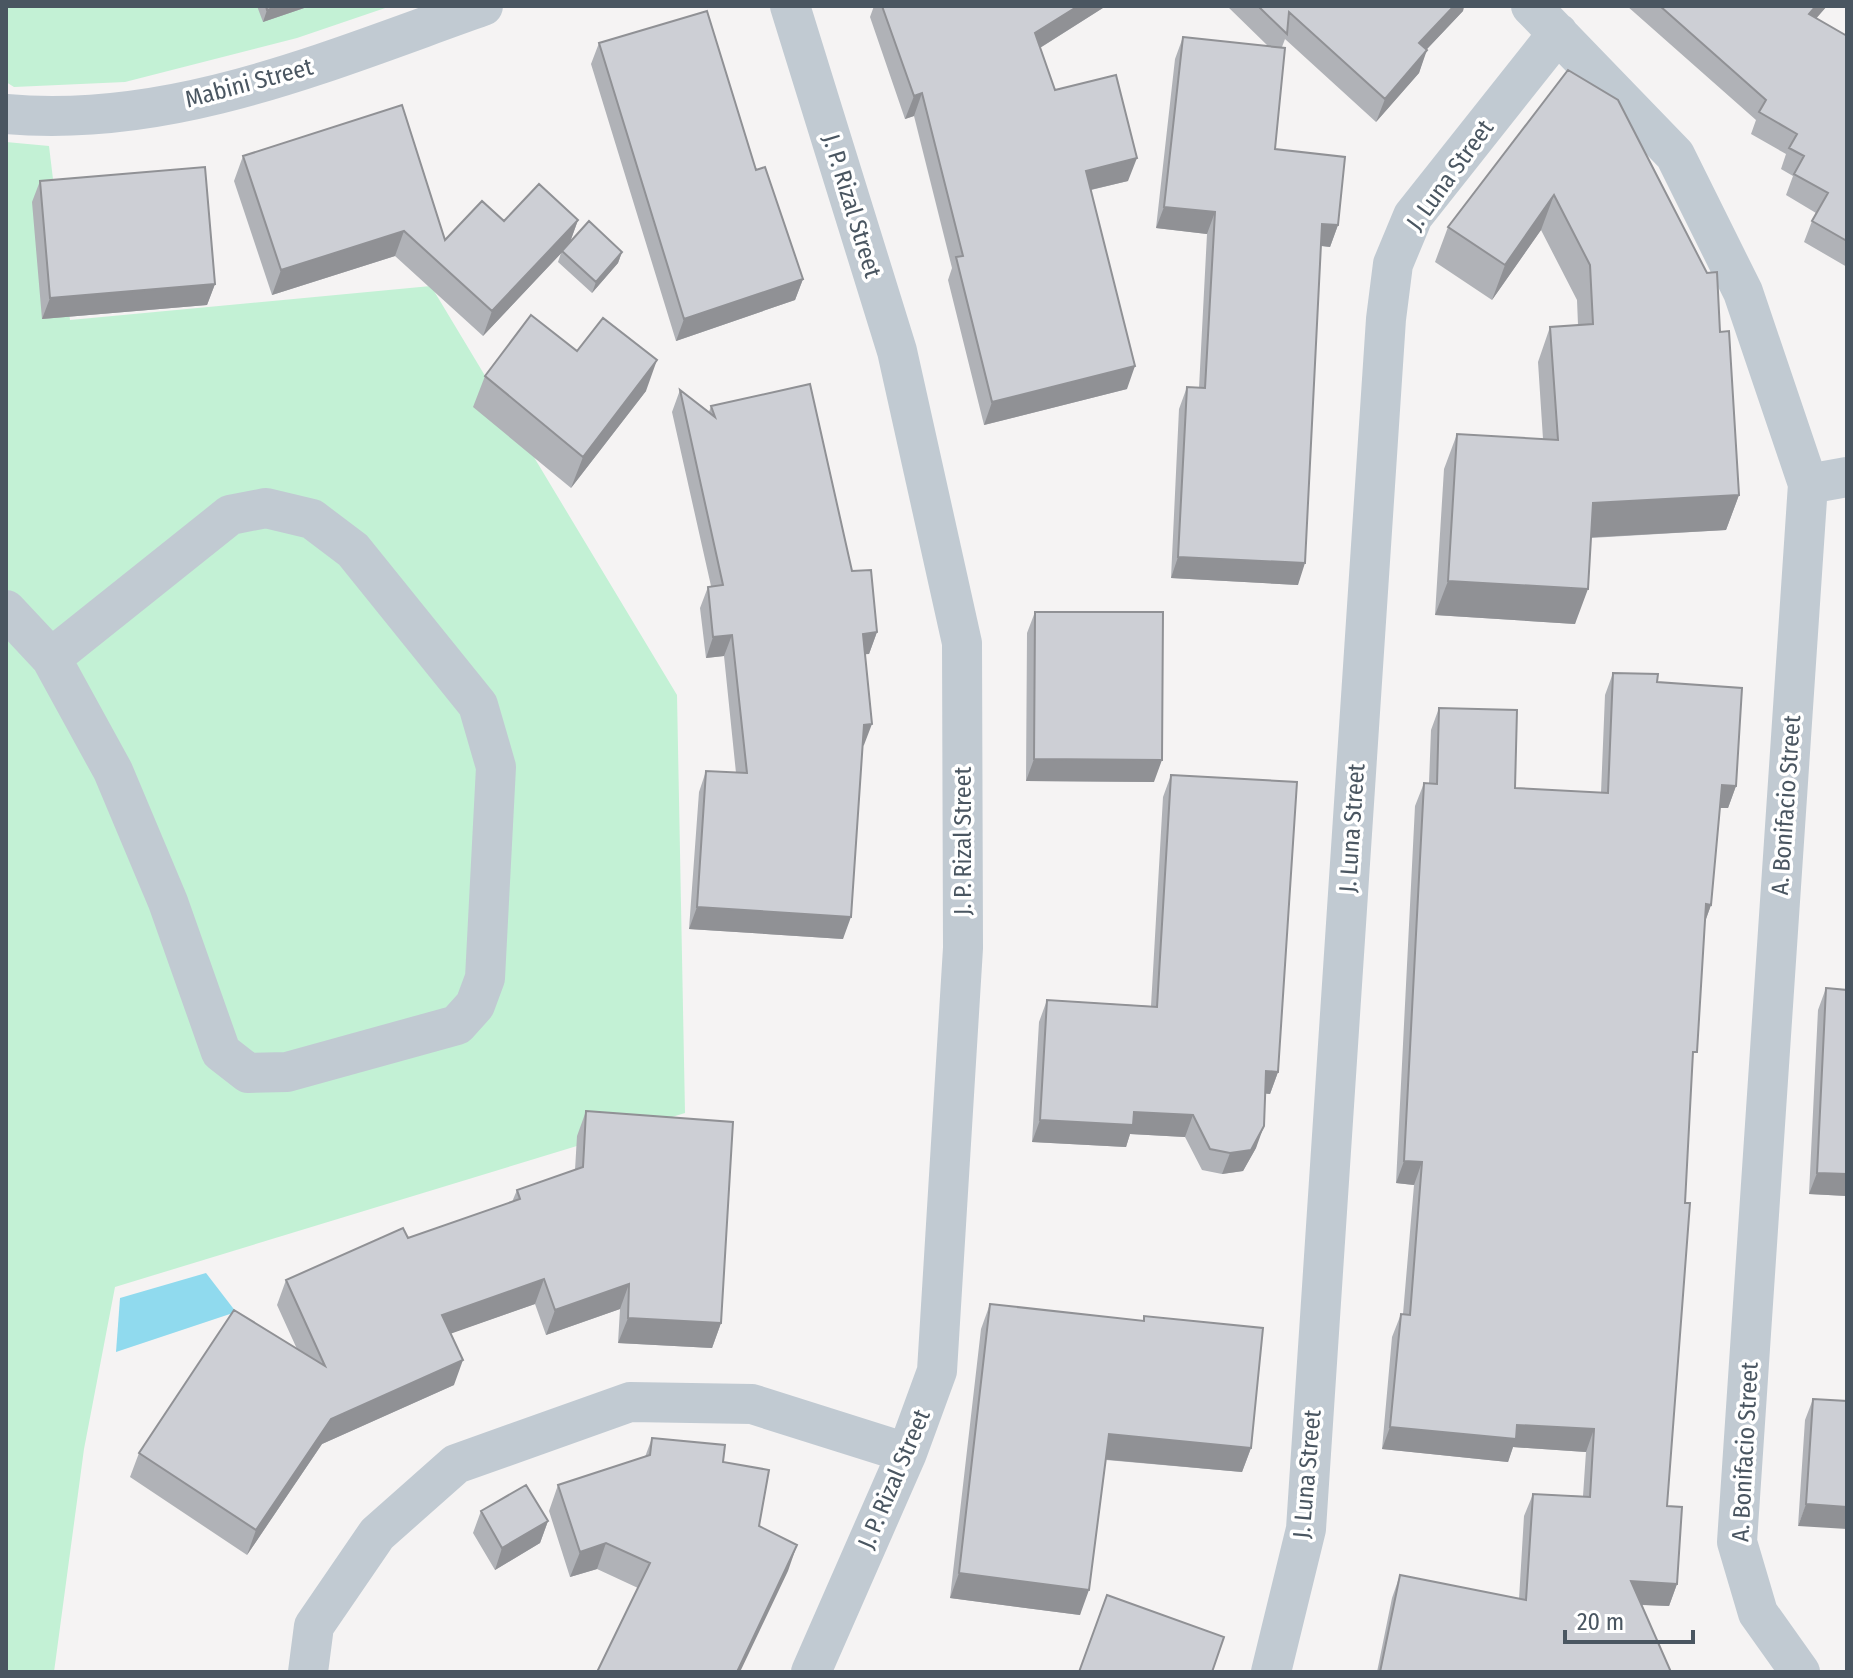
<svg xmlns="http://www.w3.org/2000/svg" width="1853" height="1678" font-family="'Fira Sans Condensed',sans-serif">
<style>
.green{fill:#c3f1d5}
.water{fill:#90daee}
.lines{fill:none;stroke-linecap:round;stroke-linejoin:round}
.street{stroke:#c1cad2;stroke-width:40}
.wall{fill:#b0b2b7}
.shaded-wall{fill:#909195}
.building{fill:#cdcfd5;stroke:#909195;stroke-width:2}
.labels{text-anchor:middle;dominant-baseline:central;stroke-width:7;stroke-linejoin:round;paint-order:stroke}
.street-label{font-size:24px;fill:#4a5661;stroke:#fff}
</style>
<rect width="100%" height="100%" fill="#f5f3f3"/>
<!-- green -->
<path class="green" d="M6,6H391L297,38L125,82L14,87L6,82Z
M6,142L49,146L70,320L431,286L677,695L685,1113L115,1287L84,1449L54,1672H6Z"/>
<!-- water -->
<path class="water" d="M206,1273L236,1312L116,1352L120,1298Z"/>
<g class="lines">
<!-- street -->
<path class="street" d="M790,6L897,351L962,643L963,948L937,1371L907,1453L811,1672
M1531,6L1675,155L1743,292L1808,484L1737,1542L1758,1613L1800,1672
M6,114C172,129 330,60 483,6
M1808,484L1847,477
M6,610L51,658L113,771L168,902L221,1052L248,1073L287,1072L457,1025L475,1005L485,978L496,767L478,705L353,550L312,519L266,508L230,515L51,658
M308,1672L314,1626L377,1534L456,1464L630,1402L752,1404L907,1453
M1271,1672L1306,1529L1386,319L1393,264L1413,216L1558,33"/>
</g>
<!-- wall -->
<path class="wall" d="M257,6H310L263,22Z
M874,6H1106L1040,48L1055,90L1128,181L1091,190L1127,389L984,425L948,280L952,268L914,116L905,119L870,17Z
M1227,6H1464L1463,11L1426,50L1419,73L1376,122L1285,39L1282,47L1275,149L1338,225L1330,247L1321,246L1298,585L1171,578L1179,409L1187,387L1199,388L1207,234L1156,228L1175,59L1183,37L1268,46Z
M1627,6H1827L1816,18L1847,36V267L1804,242L1812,221L1816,213L1786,195L1793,176L1781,169L1786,154L1751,134L1756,120Z
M599,43L756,170L803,279L795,300L676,341L591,64Z
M1568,70L1720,332L1739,495L1726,530L1591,538L1575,624L1435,615L1444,469L1457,434L1543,439L1538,362L1550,327L1578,325L1577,300L1541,230L1492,300L1435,262L1448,227Z
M243,156L445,240L504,221L578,220L570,242L622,252L618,263L592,293L558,262L561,253L483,336L395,256L272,295L234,181Z
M40,181L215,284L207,305L42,319L32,202Z
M485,376L646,391L571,488L473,407Z
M680,390L709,412L711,406L852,571L877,632L869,654H865L864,745L863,746L843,939L689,929L699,792L706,771L736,773L724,656L706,658L700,608L708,587L711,586L672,412Z
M1035,612L1154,782L1026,781L1027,633Z
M1613,673L1657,682L1736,786L1728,808H1720L1711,905L1705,922L1692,1066L1667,1506L1677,1584L1669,1606L1641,1605L1671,1672H1377L1392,1598L1400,1575L1519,1599L1524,1516L1533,1494L1583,1496L1586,1452L1513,1447L1508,1462L1382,1449L1392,1337L1401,1314H1403L1414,1185L1396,1183L1415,806L1424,783H1429L1431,730L1439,708L1515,788L1601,793L1605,695Z
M1171,775L1278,1072L1270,1094L1265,1093L1256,1148L1243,1171L1222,1174L1202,1170L1185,1137L1130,1134L1126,1147L1032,1142L1039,1022L1047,1000L1151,1006L1163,797Z
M1826,988L1847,1196L1809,1194L1818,1010Z
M586,1111L721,1323L712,1348L618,1343L620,1309L546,1335L535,1304L451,1333L454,1385L322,1444L247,1555L130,1477L139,1453L297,1349L277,1305L286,1280L512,1202L517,1190L575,1170L577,1136Z
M990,1304L1143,1321L1144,1316L1251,1448L1242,1472L1106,1460L1080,1615L950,1598L981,1329Z
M1813,1399L1847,1401L1798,1526L1805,1420Z
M652,1438L723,1462L759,1526L788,1571L638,1588L597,1569L570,1577L549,1511L558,1485L645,1457Z
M481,1511L548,1521L540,1543L495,1570L473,1533Z"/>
<!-- shaded-wall -->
<path class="shaded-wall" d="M280,6H310L263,22L267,10Z
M1078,6H1106L1027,56L1035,33Z
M1454,6H1464L1463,11L1411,66L1419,43Z
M1816,6H1827L1801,36L1809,14Z
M1427,50L1419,73L1376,122L1385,99Z
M922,93L914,116L905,119L914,96Z
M1137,158L1128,181L1077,193L1086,171Z
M1554,195L1541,230L1492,300L1505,265Z
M1164,207L1215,212L1207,234L1156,228Z
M578,220L569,245L483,336L492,311Z
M1322,224L1338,225L1330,247L1315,245Z
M404,231L395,256L272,295L281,270Z
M622,252L618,263L592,293L596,282Z
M803,279L795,300L676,341L684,319Z
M215,284L207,305L42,319L50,298Z
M657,360L646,391L571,488L583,457Z
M1135,366L1127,389L984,425L992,402Z
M1739,495L1726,530L1580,538L1593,503Z
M1178,557L1305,563L1298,585L1171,578Z
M1448,581L1588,589L1575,624L1435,615Z
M877,632L869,654L855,655L863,634Z
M732,635L724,656L706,658L713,637Z
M872,724L864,745L856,746L864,725Z
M1034,759L1162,760L1154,782L1026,781Z
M1722,785L1736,786L1728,808H1713Z
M1706,904L1711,905L1703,927Z
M697,907L851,917L843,939L689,929Z
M1266,1071L1278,1072L1270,1094L1258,1093Z
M1134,1112L1193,1115L1185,1137L1130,1134L1126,1147L1032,1142L1040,1120Z
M1264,1126L1256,1148L1243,1171L1222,1174L1230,1153Z
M1404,1161L1422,1162L1414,1185L1396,1183Z
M1817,1173L1847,1174V1196L1809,1194Z
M544,1279L535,1304L433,1340L442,1315Z
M629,1284L620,1309L546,1335L555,1310Z
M628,1318L721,1323L712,1348L618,1343Z
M463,1360L454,1385L322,1444L247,1555L256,1530L331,1419Z
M1517,1425L1594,1429L1586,1452L1513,1447L1508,1462L1382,1449L1390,1427Z
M1109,1434L1251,1448L1242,1472L1100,1459Z
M1806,1504L1847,1507V1529L1798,1526Z
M548,1521L540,1543L495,1570L502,1548Z
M606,1543L597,1569L570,1577L580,1552Z
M797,1545L788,1571L740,1672H737Z
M959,1573L1089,1590L1080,1615L950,1598Z
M1631,1581L1677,1584L1669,1606L1623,1604Z"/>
<!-- building -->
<path class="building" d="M266,6H280L267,10Z
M882,6H1078L1035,33L1055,90L1116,75L1137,158L1086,171L1135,366L992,402L956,257L963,256L922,93L914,96Z
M1258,6H1454L1419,43L1427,50L1385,99L1289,12L1287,34Z
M1660,6H1816L1809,14L1847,36V241L1812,221L1828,193L1794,174L1804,156L1789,148L1797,134L1759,112L1766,100Z
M707,11L756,170L765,167L803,279L684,319L599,43Z
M1183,37L1285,48L1275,149L1345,157L1338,225L1322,224L1305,563L1178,557L1187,387L1205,388L1215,212L1164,207Z
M1568,70L1618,100L1707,273L1717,272L1720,332L1729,331L1739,495L1593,503L1588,589L1448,581L1457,434L1558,440L1550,327L1593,324L1590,265L1554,195L1505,265L1448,227Z
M402,105L445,240L482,201L504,221L539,184L578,220L492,311L404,231L281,270L243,156Z
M205,167L215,284L50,298L40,181Z
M589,221L622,252L596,282L562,251Z
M531,315L577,351L603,318L657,360L583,457L485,376Z
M810,384L852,571L871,570L877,632L863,634L872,724L864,725L851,917L697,907L706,771L747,773L732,635L713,637L708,587L723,585L680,390L715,417L711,406Z
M1035,612H1163L1162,760L1034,759Z
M1613,673L1658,674L1657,682L1742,688L1736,786L1722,785L1711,905L1706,904L1697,1052H1693L1685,1203H1690L1667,1506L1682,1507L1677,1584L1631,1581L1671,1672H1380L1400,1575L1526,1600L1533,1494L1590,1497L1594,1429L1517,1425L1516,1439L1390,1427L1401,1314L1410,1315L1422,1162L1404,1161L1424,783L1437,784L1439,708L1517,710L1515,788L1608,793Z
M1171,775L1297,782L1278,1072L1266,1071L1264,1126L1251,1150L1230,1153L1210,1149L1193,1115L1134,1112L1133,1125L1040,1120L1047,1000L1157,1007Z
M1826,988L1847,990V1174L1817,1173Z
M586,1111L733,1122L721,1323L628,1318L629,1284L555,1310L544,1279L442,1315L463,1360L331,1419L256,1530L139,1453L234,1310L325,1366L286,1280L403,1228L408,1238L520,1199L517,1190L583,1167Z
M990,1304L1144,1321V1316L1263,1328L1251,1448L1109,1434L1089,1590L959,1573Z
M1813,1399L1847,1401V1507L1806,1504Z
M652,1438L725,1445L723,1462L769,1470L759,1526L797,1545L737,1672H597L650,1563L606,1543L580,1552L558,1485L650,1455Z
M526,1485L548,1521L502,1548L481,1511Z
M1107,1595L1224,1637L1212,1672H1079Z"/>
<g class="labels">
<!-- street labels -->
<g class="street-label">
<text transform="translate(249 83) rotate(-15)">Mabini Street</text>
<text transform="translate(1450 175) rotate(-54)">J. Luna Street</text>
<text transform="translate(852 206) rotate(73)">J. P. Rizal Street</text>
<text transform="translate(1786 805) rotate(-86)">A. Bonifacio Street</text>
<text transform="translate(1352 828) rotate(-86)">J. Luna Street</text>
<text transform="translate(963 841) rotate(-90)">J. P. Rizal Street</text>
<text transform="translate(1745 1452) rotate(-87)">A. Bonifacio Street</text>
<text transform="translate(1307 1474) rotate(-85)">J. Luna Street</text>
<text transform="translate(894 1479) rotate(-67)">J. P. Rizal Street</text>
</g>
</g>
<!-- border -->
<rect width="1853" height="1678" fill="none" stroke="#4a5661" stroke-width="16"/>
<!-- scale -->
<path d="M1565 1630v12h128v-12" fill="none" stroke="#4a5661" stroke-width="4"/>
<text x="1577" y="1630" font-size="24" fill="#4a5661" stroke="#ffffff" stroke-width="6" paint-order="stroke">20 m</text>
</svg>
